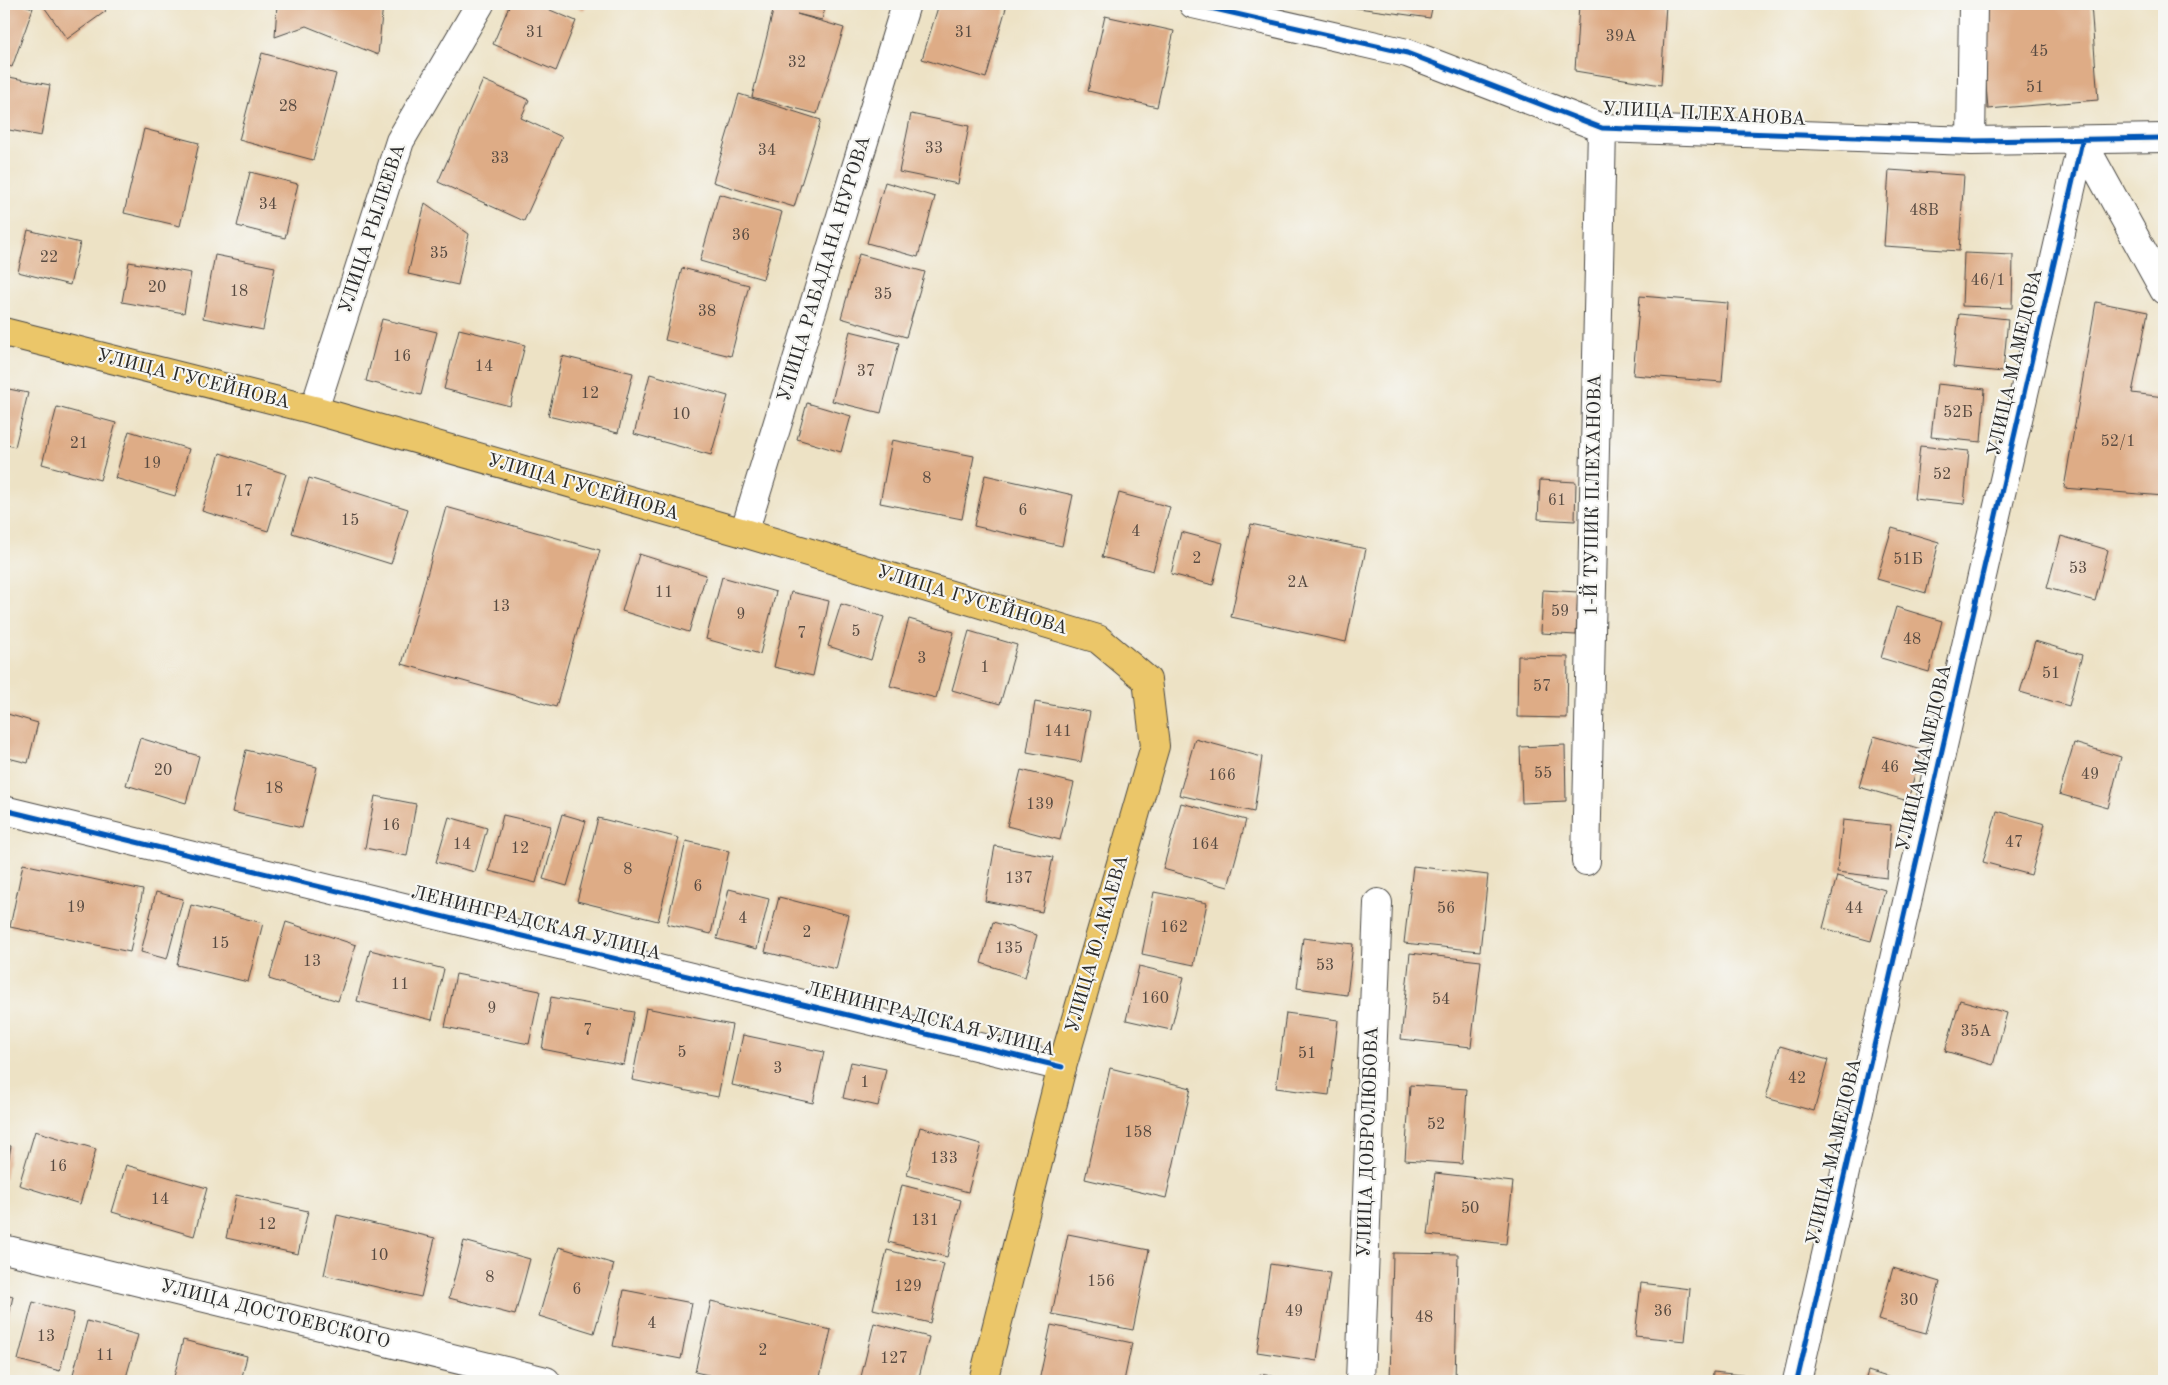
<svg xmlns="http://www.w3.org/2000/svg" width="2168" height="1385" font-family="'Old Standard TT',serif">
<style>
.building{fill:#deac86}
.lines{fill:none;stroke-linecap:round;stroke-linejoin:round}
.minor-casing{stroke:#484642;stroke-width:30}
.major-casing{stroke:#484642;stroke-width:30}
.minor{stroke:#fff;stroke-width:28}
.major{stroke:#ebc669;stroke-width:28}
.cycleway-casing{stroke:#f6f6f2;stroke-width:8}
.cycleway{stroke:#0057b8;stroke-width:5}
.labels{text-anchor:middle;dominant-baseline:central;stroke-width:4.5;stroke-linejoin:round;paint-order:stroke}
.number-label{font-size:16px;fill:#584b42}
.street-label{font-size:19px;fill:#2b2b2b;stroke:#f6f6f2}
</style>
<rect width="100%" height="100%" fill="#f6f6f2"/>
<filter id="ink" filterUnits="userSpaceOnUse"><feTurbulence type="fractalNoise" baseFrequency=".02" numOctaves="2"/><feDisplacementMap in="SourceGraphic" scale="10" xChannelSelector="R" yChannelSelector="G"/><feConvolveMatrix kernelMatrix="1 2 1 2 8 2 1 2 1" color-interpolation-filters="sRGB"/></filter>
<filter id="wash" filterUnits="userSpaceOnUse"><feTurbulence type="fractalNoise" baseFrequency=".0096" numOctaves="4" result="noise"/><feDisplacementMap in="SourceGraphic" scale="20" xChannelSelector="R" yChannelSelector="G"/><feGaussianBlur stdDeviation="1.12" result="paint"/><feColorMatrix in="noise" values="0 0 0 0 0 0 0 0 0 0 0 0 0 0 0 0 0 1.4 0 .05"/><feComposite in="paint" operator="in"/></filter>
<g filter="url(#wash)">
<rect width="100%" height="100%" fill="#ede2c5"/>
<g id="blocks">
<!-- building -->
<path class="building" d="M4,4H21L33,8L12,67L4,64Z
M42,4H100L106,11L67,39Z
M277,4H383L378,55L306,26L275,37Z
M510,4H536L576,21L556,71L493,44Z
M566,4H587L584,10Z
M765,4H826L822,20L797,14L844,28L817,114L752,97L774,7Z
M939,4H993L1006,8L986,78L922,59Z
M1329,4H1433L1430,18Z
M1579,4H1666L1661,85L1575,71Z
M1979,4H2091L2098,100L1988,109Z
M1105,16L1174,31L1157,107L1088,91Z
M262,53L336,74L313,160L239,140Z
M4,76L50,85L41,136L4,129Z
M483,80L529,100L521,118L562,137L524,221L438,182Z
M739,94L821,120L794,207L713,182Z
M911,114L969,126L958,184L899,172Z
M144,129L199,143L180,226L124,213Z
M1889,170L1964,175L1959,251L1884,246Z
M250,172L298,184L285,238L237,226Z
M885,182L935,197L918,257L867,243Z
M719,194L782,212L763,279L700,261Z
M425,203L469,234L458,285L408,274Z
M28,230L80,243L70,285L18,272Z
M1964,253L2013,255L2012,308L1962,306Z
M859,254L925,272L906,337L841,318Z
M215,255L275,267L263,330L203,318Z
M129,262L191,273L184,313L122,302Z
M682,268L749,285L731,356L665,340Z
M1640,296L1728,303L1722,382L1633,375Z
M2096,302L2148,312L2132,393L2164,397V496L2064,488Z
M1959,314L2008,319L2003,372L1953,367Z
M382,319L437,332L421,395L366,381Z
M459,329L525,345L510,406L444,389Z
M850,331L899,343L881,413L832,401Z
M562,356L633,373L618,433L548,416Z
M650,374L728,396L711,455L634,434Z
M1937,384L1985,389L1981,442L1931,437Z
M4,388L28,393L15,447L4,444Z
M807,403L851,416L841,452L797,439Z
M57,407L116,423L100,480L42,464Z
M129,431L189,449L175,496L115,478Z
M892,440L974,456L962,519L880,503Z
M1920,446L1969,451L1964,504L1914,499Z
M220,453L286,474L268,531L202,511Z
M985,475L1073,495L1062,546L974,526Z
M309,478L408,509L391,564L292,533Z
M1540,480L1576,482L1575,521L1538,519Z
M1119,493L1170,507L1153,571L1102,557Z
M446,507L600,550L556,707L402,664Z
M1251,524L1366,549L1346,642L1231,617Z
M1892,528L1939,542L1926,593L1877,579Z
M1181,532L1223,543L1213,585L1171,574Z
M2061,536L2108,550L2095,601L2047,588Z
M639,554L706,575L689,632L622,611Z
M722,577L776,592L760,654L706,639Z
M1543,590L1578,592L1576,635L1541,633Z
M791,592L829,601L813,676L774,667Z
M841,604L884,617L871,660L828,646Z
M1896,607L1942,621L1929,672L1881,658Z
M909,619L954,632L936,698L890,686Z
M969,631L1017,645L1000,704L952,690Z
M2035,641L2082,655L2069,706L2020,692Z
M1518,656L1568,657L1567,718L1517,717Z
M1035,702L1090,712L1081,762L1027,752Z
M4,713L38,723L28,763L4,757Z
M1874,736L1921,750L1908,801L1859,787Z
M140,738L199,756L186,803L126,785Z
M1195,739L1262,757L1254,812L1179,795Z
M2074,743L2121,757L2108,808L2059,794Z
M1565,745L1566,801L1522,803L1520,747Z
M246,750L317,767L302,828L232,812Z
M1021,770L1074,783L1060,840L1007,826Z
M375,796L416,804L407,856L365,848Z
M1181,803L1246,820L1228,887L1163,869Z
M1997,811L2045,824L2031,875L1983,862Z
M562,814L586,821L567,886L543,879Z
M503,815L551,826L536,883L489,871Z
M449,817L487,828L475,872L436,862Z
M598,818L679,838L658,921L577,901Z
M1843,820L1891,825L1887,878L1837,872Z
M686,841L729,851L711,934L667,924Z
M995,846L1053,857L1042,912L985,901Z
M23,864L143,890L130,952L10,927Z
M1413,866L1488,875L1480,951L1404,943Z
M1837,876L1885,890L1871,941L1823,928Z
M729,889L769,899L757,949L717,939Z
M156,892L183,899L167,959L141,952Z
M1154,892L1207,903L1194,965L1142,954Z
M779,897L849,915L836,969L765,952Z
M191,905L263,923L248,982L177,965Z
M286,922L356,945L338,1001L269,979Z
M993,922L1037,935L1025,977L981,963Z
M1303,938L1353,944L1347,995L1297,988Z
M370,950L444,969L432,1020L357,1001Z
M1410,953L1481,961L1471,1047L1401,1039Z
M1139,966L1184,977L1171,1030L1126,1020Z
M456,974L540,991L529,1044L445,1027Z
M551,997L634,1012L624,1065L542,1049Z
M1960,1000L2007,1013L1993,1065L1945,1051Z
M646,1008L732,1025L718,1097L632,1080Z
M1286,1013L1338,1020L1329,1095L1276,1088Z
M743,1035L824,1052L813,1103L732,1085Z
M1780,1046L1828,1060L1814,1111L1766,1098Z
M851,1062L886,1069L878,1106L843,1098Z
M1110,1068L1191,1088L1166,1198L1085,1179Z
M1410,1085L1467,1089L1462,1164L1405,1160Z
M920,1127L981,1144L968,1192L907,1175Z
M35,1131L96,1149L80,1204L19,1185Z
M4,1145L11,1146L5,1179H4Z
M126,1165L207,1188L194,1236L112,1212Z
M1435,1173L1513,1182L1506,1244L1428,1235Z
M902,1185L961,1200L947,1257L888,1242Z
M236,1195L308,1211L298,1254L226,1238Z
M337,1215L435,1238L421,1297L324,1275Z
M1068,1234L1149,1250L1133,1330L1052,1314Z
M464,1241L530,1259L515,1315L449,1298Z
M559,1247L614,1264L594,1333L539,1316Z
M887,1250L944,1264L930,1323L873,1309Z
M1393,1253L1458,1254L1455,1381H1390Z
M1270,1264L1330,1273L1317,1361L1257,1352Z
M1893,1268L1940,1282L1926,1333L1878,1320Z
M1641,1283L1690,1289L1685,1341L1635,1336Z
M624,1290L692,1303L681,1359L613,1346Z
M4,1294L13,1296L5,1335L4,1334Z
M711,1301L831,1330L819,1381H735L695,1372Z
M33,1302L74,1313L60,1371L18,1360Z
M87,1321L138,1335L125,1381H84L72,1378Z
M874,1323L929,1337L918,1381H860Z
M1051,1325L1132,1343L1124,1381H1039Z
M183,1340L247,1356L241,1381H173Z
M1868,1371L1900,1381H1865Z
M1713,1372L1762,1377V1381H1712Z
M1260,1374L1293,1380V1381H1258Z
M285,1377L298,1381H284Z"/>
</g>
</g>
<g filter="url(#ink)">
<use href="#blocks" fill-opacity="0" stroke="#484642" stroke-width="1"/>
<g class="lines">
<defs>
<path id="minor" d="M1193,4L1407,53L1602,128L1971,141L2164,138
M1971,141L1973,4
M2082,141L2164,290
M314,410L400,141L480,4
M744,533L906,4
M4,810L1062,1067
M1586,861L1602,128
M4,1249L546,1381
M1360,1381L1378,903
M1797,1381L2082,141"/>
<path id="major" d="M4,332L314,410L744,533L1098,639L1147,680L1155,746L1062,1067L983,1381"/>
</defs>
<!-- minor casing -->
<use href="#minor" class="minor-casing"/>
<!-- major casing -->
<use href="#major" class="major-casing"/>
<!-- minor -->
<use href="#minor" class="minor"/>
<!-- major -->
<use href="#major" class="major"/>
<defs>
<path id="cycleway" d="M1193,4L1407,53L1602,128L1971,141L2164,138
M4,810L1062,1067
M1797,1381L2082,141"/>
</defs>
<!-- cycleway casing -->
<use href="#cycleway" class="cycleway-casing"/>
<!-- cycleway -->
<use href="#cycleway" class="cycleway"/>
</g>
</g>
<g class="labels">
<!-- number labels -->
<g class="number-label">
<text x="535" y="33">31</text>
<text x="964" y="33">31</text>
<text x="1621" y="37">39А</text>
<text x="2039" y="52">45</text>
<text x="797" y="63">32</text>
<text x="2035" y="88">51</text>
<text x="288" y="107">28</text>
<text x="934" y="149">33</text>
<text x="767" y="151">34</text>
<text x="500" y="159">33</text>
<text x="268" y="205">34</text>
<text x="1924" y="211">48В</text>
<text x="741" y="236">36</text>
<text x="439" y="254">35</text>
<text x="49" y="258">22</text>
<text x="1988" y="281">46/1</text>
<text x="157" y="288">20</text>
<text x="239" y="292">18</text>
<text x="883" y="295">35</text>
<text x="707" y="312">38</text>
<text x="402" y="357">16</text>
<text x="484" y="367">14</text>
<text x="866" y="372">37</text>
<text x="590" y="394">12</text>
<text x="1958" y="413">52Б</text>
<text x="681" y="415">10</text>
<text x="2118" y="442">52/1</text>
<text x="79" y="444">21</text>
<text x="152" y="464">19</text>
<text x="1942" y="475">52</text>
<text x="927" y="479">8</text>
<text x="244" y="492">17</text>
<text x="1557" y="501">61</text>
<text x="1023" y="511">6</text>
<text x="350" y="521">15</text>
<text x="1136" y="532">4</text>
<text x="1197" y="559">2</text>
<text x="1908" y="560">51Б</text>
<text x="2078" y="569">53</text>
<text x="1298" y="583">2А</text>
<text x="664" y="593">11</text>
<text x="501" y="607">13</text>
<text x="1560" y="612">59</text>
<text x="741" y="615">9</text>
<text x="856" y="632">5</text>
<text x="802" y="634">7</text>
<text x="1912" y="640">48</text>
<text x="922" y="659">3</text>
<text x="985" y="668">1</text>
<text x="2051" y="674">51</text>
<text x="1542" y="687">57</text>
<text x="1058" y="732">141</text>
<text x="1890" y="768">46</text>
<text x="163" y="771">20</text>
<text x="1543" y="774">55</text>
<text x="2090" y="775">49</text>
<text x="1222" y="776">166</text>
<text x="274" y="789">18</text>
<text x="1040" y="805">139</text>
<text x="391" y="826">16</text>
<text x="2014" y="843">47</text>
<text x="462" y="845">14</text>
<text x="1205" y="845">164</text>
<text x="520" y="849">12</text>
<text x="628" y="870">8</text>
<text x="1019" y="879">137</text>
<text x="698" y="887">6</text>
<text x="76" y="908">19</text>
<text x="1446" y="909">56</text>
<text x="1854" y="909">44</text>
<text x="743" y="919">4</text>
<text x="1174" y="928">162</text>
<text x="807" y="933">2</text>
<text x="220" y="944">15</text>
<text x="1009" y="949">135</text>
<text x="312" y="962">13</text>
<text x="1325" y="966">53</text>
<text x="400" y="985">11</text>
<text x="1155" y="999">160</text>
<text x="1441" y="1000">54</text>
<text x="492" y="1009">9</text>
<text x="588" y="1031">7</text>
<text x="1976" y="1032">35А</text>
<text x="682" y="1053">5</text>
<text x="1307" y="1054">51</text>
<text x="778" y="1069">3</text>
<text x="1797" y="1079">42</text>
<text x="865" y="1083">1</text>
<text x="1436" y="1125">52</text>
<text x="1138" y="1133">158</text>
<text x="944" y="1159">133</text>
<text x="58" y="1167">16</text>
<text x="160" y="1200">14</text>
<text x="1470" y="1209">50</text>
<text x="925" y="1221">131</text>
<text x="267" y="1225">12</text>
<text x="379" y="1256">10</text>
<text x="490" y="1278">8</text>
<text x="1101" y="1282">156</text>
<text x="908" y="1287">129</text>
<text x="577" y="1290">6</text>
<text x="1909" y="1301">30</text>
<text x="1294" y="1312">49</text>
<text x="1663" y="1312">36</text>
<text x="1424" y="1318">48</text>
<text x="652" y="1324">4</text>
<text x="46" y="1337">13</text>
<text x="763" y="1351">2</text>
<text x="105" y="1356">11</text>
<text x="894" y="1359">127</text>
</g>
<!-- street labels -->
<g class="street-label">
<text transform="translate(1704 115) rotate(3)">УЛИЦА ПЛЕХАНОВА</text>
<text transform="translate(373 229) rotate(-72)">УЛИЦА РЫЛЕЕВА</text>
<text transform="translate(825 269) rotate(-73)">УЛИЦА РАБАДАНА НУРОВА</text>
<text transform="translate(2016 363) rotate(-77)">УЛИЦА МАМЕДОВА</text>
<text transform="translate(193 380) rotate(14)">УЛИЦА ГУСЕЙНОВА</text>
<text transform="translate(583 488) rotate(16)">УЛИЦА ГУСЕЙНОВА</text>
<text transform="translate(1594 495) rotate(-89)">1-Й ТУПИК ПЛЕХАНОВА</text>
<text transform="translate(972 601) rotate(17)">УЛИЦА ГУСЕЙНОВА</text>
<text transform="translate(1925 758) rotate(-77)">УЛИЦА МАМЕДОВА</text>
<text transform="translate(536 924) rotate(14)">ЛЕНИНГРАДСКАЯ УЛИЦА</text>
<text transform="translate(1098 944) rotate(-74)">УЛИЦА Ю.АКАЕВА</text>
<text transform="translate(930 1020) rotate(14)">ЛЕНИНГРАДСКАЯ УЛИЦА</text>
<text transform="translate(1369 1142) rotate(-88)">УЛИЦА ДОБРОЛЮБОВА</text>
<text transform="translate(1835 1152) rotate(-77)">УЛИЦА МАМЕДОВА</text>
<text transform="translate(275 1315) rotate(14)">УЛИЦА ДОСТОЕВСКОГО</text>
</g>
</g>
<!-- margin -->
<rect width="2168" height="1385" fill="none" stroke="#f6f6f2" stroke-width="20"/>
</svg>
